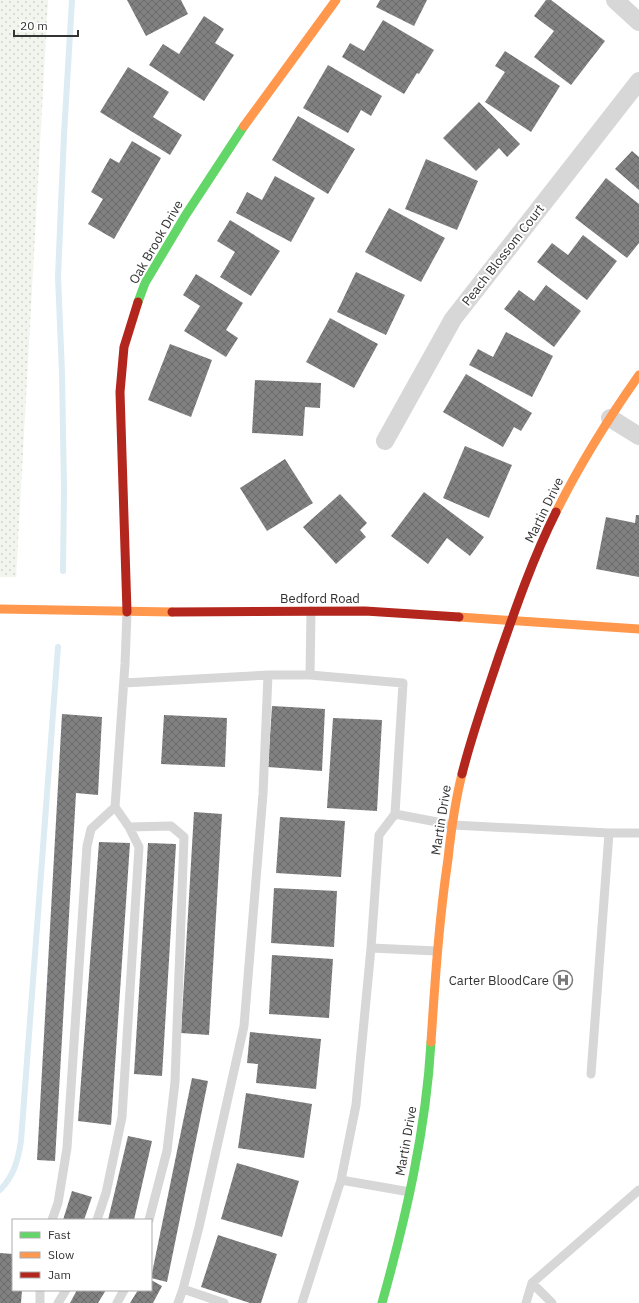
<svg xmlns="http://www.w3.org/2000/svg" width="639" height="1303" font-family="'IBM Plex Sans',sans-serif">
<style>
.park{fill:url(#park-dots)}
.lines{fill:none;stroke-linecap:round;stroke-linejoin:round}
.stream{stroke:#ddebf3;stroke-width:6}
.building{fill:url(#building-cross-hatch)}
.lane{stroke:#d7d7d7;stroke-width:9}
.street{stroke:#d7d7d7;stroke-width:18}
.fast{stroke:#63d668;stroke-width:9}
.slow{stroke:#ff974d;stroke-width:9}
.jam{stroke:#b3261e;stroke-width:9}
.labels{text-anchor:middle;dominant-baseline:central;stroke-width:4;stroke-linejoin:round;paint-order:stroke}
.street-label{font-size:13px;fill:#333;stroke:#fff}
.poi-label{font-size:13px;fill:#333;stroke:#fff;text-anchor:end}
</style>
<defs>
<pattern id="park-dots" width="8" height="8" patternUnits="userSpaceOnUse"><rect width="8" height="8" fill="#f1f5ed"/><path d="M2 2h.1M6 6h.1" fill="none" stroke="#cfd2cc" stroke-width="1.8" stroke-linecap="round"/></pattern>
<pattern id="building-cross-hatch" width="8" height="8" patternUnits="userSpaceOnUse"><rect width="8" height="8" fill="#818181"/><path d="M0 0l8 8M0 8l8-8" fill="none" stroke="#6a6a6a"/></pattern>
</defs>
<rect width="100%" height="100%" fill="#fff"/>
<!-- park -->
<path class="park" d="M0,0H48L16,577H0Z"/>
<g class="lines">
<!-- stream -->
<path class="stream" d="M63,571L64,489L62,373L58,277L64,135L72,0
M0,1190C14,1176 18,1160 21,1141L58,647"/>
</g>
<!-- building -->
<path class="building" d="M127,0H181L188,14L146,36Z
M380,0H427L414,26L376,7Z
M546,0H551L605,41L571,85L534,57L554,31L534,16Z
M204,16L224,29L215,43L234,55L204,101L149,65L163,44L179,54Z
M383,20L434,50L419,74L417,73L404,94L342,57L350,43L364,51Z
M505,51L560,86L531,132L485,102L505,72L495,66Z
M328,65L382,96L371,116L361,110L348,133L303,108Z
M128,67L169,92L153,117L182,135L170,155L100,112Z
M479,102L520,144L507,157L499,148L476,171L443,138Z
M298,116L355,149L328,194L272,160Z
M132,141L161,158L114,239L88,224L103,199L91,192L110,158L119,163Z
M632,151L639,157V190L615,169Z
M426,159L478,181L457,230L405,209Z
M275,176L315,198L291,242L236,213L247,192L262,200Z
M606,178L639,204V243L627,258L575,218Z
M389,208L445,238L421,282L365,252Z
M230,220L280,251L251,296L220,277L235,252L217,241Z
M583,235L617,261L587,300L537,262L552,243L568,255Z
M356,272L405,295L386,335L337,312Z
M196,274L243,303L226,330L238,338L226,357L184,331L200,306L183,295Z
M546,285L581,311L554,347L504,309L519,290L534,301Z
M330,318L378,344L354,388L306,362Z
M506,332L553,356L532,397L469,365L478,349L493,357Z
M170,344L212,360L191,417L148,400Z
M466,374L532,413L521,431L514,427L503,447L443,412Z
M255,380L321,383L320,408L305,407L303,436L252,433Z
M465,446L512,465L489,518L443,498Z
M285,459L313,503L267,531L240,488Z
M424,492L484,537L470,556L447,538L428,564L391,536Z
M340,494L367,523L360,530L366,537L336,564L303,527Z
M636,515H639V577L596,569L606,517L635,523Z
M272,706L325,709L322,771L268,767Z
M62,714L102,717L98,795L76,793L55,1161L37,1160Z
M164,715L227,718L225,767L161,764Z
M333,718L382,720L377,811L327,808Z
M194,812L222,814L209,1035L181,1033Z
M280,817L345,821L341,877L276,873Z
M99,842L130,843L111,1125L78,1121Z
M148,843L176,844L162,1076L134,1074Z
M274,888L337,891L334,947L271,943Z
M272,955L333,959L329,1018L269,1014Z
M250,1032L321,1039L316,1089L256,1083L258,1064L247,1063Z
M192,1078L208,1081L167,1282L151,1278Z
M246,1093L312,1104L304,1158L238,1148Z
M128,1136L152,1141L134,1220H108Z
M237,1163L299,1181L282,1237L221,1219Z
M72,1191L92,1197L84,1220H63Z
M218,1235L277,1254L261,1303H250L201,1287Z
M0,1253L13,1254V1290H22L21,1303H0Z
M151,1280L162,1286L153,1303H130L138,1290H151Z
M77,1290H106L98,1303H70Z"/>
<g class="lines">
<!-- lane -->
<path class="lane" d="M310,675L311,611
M124,683L268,675H310L403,683L395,814L379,835L371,948L356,1105L341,1180L302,1303
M395,814L453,825L609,833H639
M129,827L171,826L184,837L175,1082L167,1151L149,1220
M371,948L437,951
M591,1074L609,833
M341,1180L410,1192
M52,1220L58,1203L67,1148L87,846L91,829L115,807
M97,1220L106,1193L122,1117L139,847L129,827L115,807L125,664L127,612
M532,1283L552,1303
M183,1289L224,1303
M40,1303V1290
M58,1303L66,1290
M117,1303L124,1290
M178,1303L183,1289L199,1227L244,1026L263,794L268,675
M526,1303L532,1283L639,1190"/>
<!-- street -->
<path class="street" d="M615,0L639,22
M610,418L639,436
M385,441L453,319L639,81"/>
<!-- fast -->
<path class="fast" d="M138,302L145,283L185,216L244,126
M382,1303C406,1217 426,1131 431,1042"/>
<!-- slow -->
<path class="slow" d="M244,126L336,0
M556,512C580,464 608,419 639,375
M0,609L172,612
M459,617L639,629
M431,1042C435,981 439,920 448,859C451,831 455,802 462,774"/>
<!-- jam -->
<path class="jam" d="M127,612L120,392L124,347L138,302
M172,612L365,611L459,617
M462,774C472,734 486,695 499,656C516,607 533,558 556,512"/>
</g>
<!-- icons -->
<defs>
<symbol id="hospital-ring" viewBox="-11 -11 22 22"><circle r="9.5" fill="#fff" stroke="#7a7a7a" stroke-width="1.5"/><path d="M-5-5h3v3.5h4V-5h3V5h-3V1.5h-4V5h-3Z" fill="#7a7a7a"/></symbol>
</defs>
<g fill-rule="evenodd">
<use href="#hospital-ring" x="552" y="969" width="22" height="22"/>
</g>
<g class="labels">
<!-- street labels -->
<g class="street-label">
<text transform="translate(156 242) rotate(-60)">Oak Brook Drive</text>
<text transform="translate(503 255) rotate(-52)">Peach Blossom Court</text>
<text transform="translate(544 510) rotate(-64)">Martin Drive</text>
<text x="320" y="598">Bedford Road</text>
<text transform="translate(441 820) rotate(-81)">Martin Drive</text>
<text transform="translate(406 1141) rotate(-80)">Martin Drive</text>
</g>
<!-- poi labels -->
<g class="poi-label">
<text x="549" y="980">Carter BloodCare</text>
</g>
</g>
<!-- legend -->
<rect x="12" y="1219" width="140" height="72" fill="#ffffff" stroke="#adadad"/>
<rect x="20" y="1232" width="20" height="6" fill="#63d668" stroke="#adadad"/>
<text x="48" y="1239" font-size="12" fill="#333333">Fast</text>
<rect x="20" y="1252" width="20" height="6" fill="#ff974d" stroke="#adadad"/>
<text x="48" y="1259" font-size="12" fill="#333333">Slow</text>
<rect x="20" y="1272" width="20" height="6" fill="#b3261e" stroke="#adadad"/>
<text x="48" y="1279" font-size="12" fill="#333333">Jam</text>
<!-- scale -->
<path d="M14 30v6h64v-6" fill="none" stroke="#333333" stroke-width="2"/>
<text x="20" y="30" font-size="12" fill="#333333" stroke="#ffffff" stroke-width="3" paint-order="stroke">20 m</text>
</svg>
